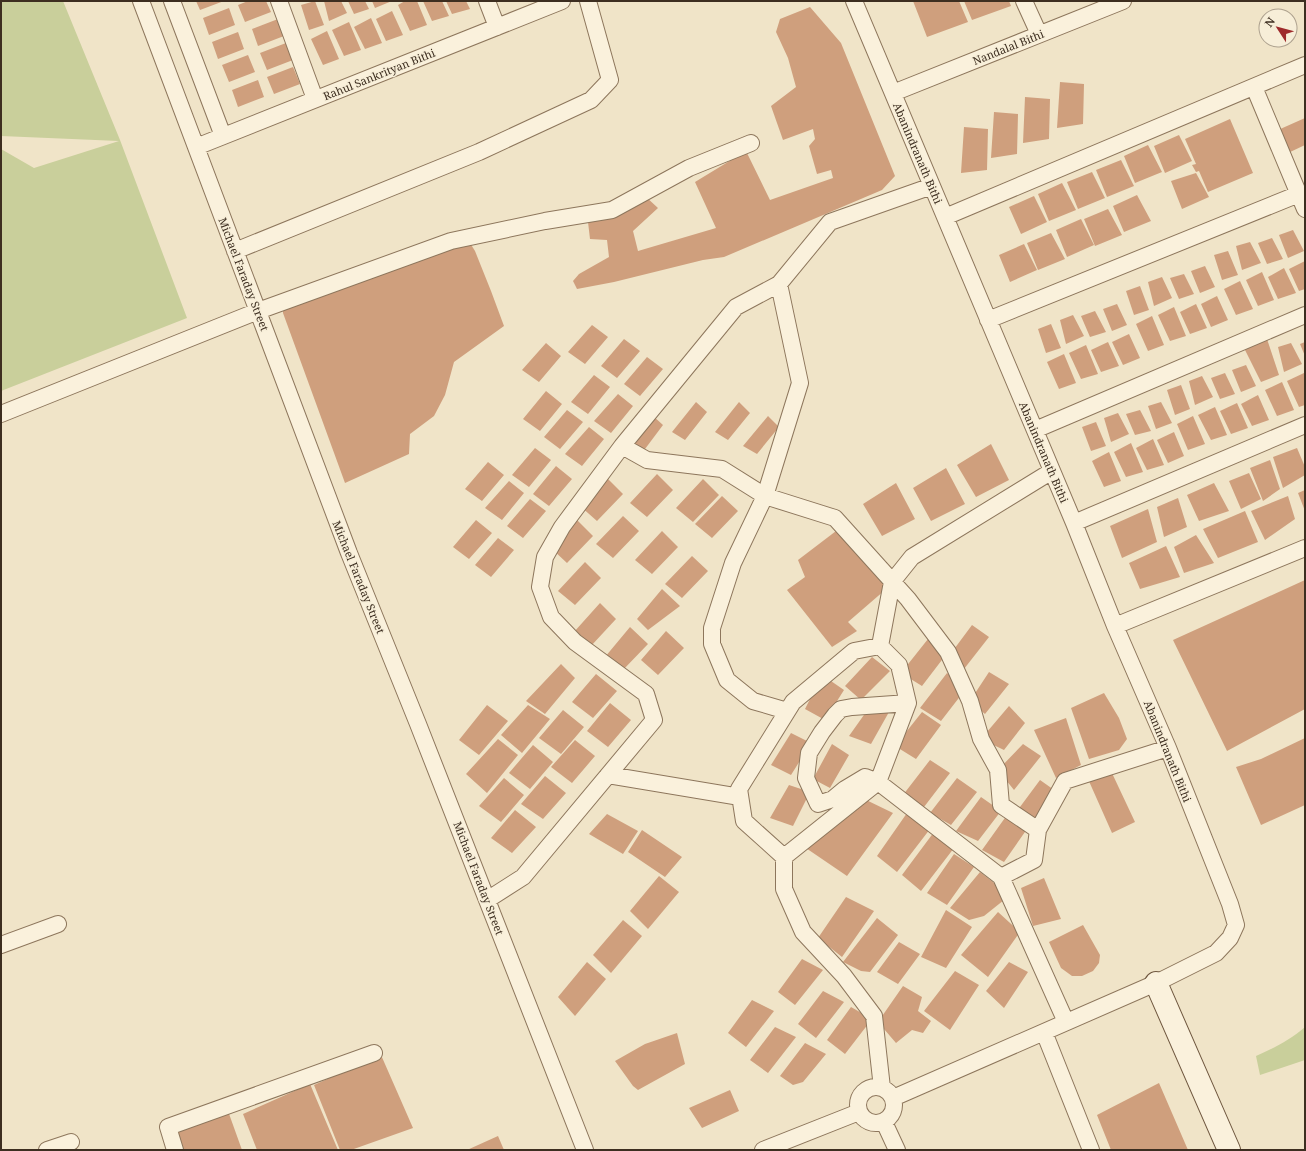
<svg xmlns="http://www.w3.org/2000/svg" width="1306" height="1151" font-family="'Noto Serif',serif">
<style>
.green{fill:#c9cf9b}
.building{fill:#cf9f7d}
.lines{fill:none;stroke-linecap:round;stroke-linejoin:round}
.street-casing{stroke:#8d765c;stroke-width:18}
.secondary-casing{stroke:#6f573f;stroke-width:24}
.street{stroke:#faf1dc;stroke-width:16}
.secondary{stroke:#faf1dc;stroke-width:22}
.labels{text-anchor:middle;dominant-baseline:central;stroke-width:3;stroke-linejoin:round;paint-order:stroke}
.street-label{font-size:11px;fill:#3d2e20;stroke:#f7eed8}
</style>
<rect width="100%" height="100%" fill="#f0e4c8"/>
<!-- green -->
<path class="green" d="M1,1H63L120,140L187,318L1,391V149L34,168L119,141L1,136Z
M1305,1027V1060L1260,1075L1256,1056C1274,1048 1290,1040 1305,1027Z"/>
<!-- building -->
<path class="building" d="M196,1H224L200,10Z
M248,1H266L271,12L245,22L238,5Z
M315,1L324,25L309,30L301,5Z
M324,1H341L347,13L329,21Z
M348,1H365L369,9L354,14Z
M372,1H392L375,8Z
M405,1H417L427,25L410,31L398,5Z
M423,1H442L449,16L432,21Z
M446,1H466L470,9L452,14Z
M913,1H959L968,22L927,37Z
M964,1H1009L1011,6L972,20Z
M810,7L841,43L895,176L882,190L724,257L703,260L614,282L577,289L573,281L579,274L609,257L607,240L590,239L588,222L617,213L645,196L658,208L633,231L638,251L716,228L695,182L746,151L770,200L833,178L831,170L817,174L809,146L815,139L813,129L783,140L771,106L796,87L788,58L776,32L780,19Z
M229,8L235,25L209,35L203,18Z
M392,11L403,35L386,41L376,19Z
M371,18L382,43L365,49L354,27Z
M278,19L284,36L258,46L252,29Z
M349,22L361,50L344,56L332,30Z
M327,31L339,59L323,65L311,39Z
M238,32L244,49L218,59L212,42Z
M286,43L293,60L267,70L260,53Z
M248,55L255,72L229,82L222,65Z
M293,67L300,84L274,94L267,77Z
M258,80L264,97L238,107L232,90Z
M1060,82L1084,84L1083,124L1057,128Z
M1025,97L1050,99L1049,139L1023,143Z
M994,112L1018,114L1017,154L991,158Z
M1305,118V145L1288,153L1278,130Z
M1230,119L1253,173L1208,192L1199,171L1196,172L1192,165L1196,164L1185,139Z
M964,127L988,129L987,170L961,173Z
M1179,135L1192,161L1165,173L1154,146Z
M1148,145L1162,172L1135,183L1124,156Z
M1121,160L1134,186L1107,197L1096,170Z
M1092,172L1105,198L1078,209L1067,182Z
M1196,173L1209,197L1182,209L1171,181Z
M1062,183L1076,210L1049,221L1038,194Z
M1137,195L1151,221L1124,232L1113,206Z
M1034,196L1047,222L1021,234L1009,207Z
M1108,209L1122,235L1095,246L1084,219Z
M1081,219L1094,245L1067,257L1056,230Z
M1293,230L1304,251L1288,258L1279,235Z
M1051,233L1065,259L1038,270L1027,243Z
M1272,238L1283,259L1267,264L1258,243Z
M1250,242L1261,263L1242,270L1236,246Z
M470,243L475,251L491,291L504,326L454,362L445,395L434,416L410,434L409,454L345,483L283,313V306Z
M1024,244L1037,270L1010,282L999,255Z
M1228,251L1238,275L1222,280L1214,255Z
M1305,261V289L1299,291L1289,269Z
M1205,266L1215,287L1200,293L1191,271Z
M1284,268L1296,293L1278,299L1268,277Z
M1262,272L1274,300L1258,306L1246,280Z
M1184,274L1194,294L1179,299L1170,278Z
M1162,277L1172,298L1154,306L1148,282Z
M1240,281L1253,309L1236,315L1224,289Z
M1140,286L1149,310L1134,315L1126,291Z
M1217,296L1228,320L1211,327L1201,304Z
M1117,304L1127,325L1112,331L1103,309Z
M1196,304L1207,328L1190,334L1180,312Z
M1174,307L1186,336L1170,341L1158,315Z
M1095,311L1106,332L1090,337L1081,316Z
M1073,315L1084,336L1066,344L1060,320Z
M1152,316L1164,345L1148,351L1136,324Z
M1051,324L1061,348L1046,353L1038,329Z
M592,325L608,337L585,364L568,352Z
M1129,334L1140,358L1123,365L1112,342Z
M624,339L640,351L617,378L601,366Z
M1267,339L1279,375L1261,382L1244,348Z
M1108,342L1119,366L1101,372L1091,350Z
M1305,342V356L1300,344Z
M546,343L561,356L539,382L522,370Z
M1291,343L1302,364L1284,372L1278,347Z
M1086,345L1098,374L1081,379L1069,353Z
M1064,354L1076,383L1059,389L1047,362Z
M647,357L663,369L640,396L624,384Z
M1246,365L1256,386L1241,392L1232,370Z
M1225,373L1235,394L1220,399L1211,378Z
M1304,373L1305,375V405L1299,407L1287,381Z
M594,375L610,387L588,414L571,402Z
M1202,376L1213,397L1195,405L1189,381Z
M1282,382L1294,410L1277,416L1265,390Z
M1181,385L1190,409L1175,415L1167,390Z
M546,391L562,404L540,431L523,419Z
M618,394L633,406L611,433L594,421Z
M1258,395L1269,420L1252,426L1241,404Z
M696,402L707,412L685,440L672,432Z
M739,402L750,413L728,440L715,432Z
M1161,402L1172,423L1156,429L1148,406Z
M1237,403L1248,428L1231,434L1220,411Z
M1215,407L1227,435L1211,440L1198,415Z
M567,410L583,422L560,449L544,437Z
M1140,410L1151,431L1135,435L1126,414Z
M1118,413L1129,434L1111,442L1104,418Z
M652,415L663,425L642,453L628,444Z
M768,416L779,427L757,454L743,446Z
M1193,416L1205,444L1188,450L1177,424Z
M1096,422L1106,446L1091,451L1082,427Z
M589,427L604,439L582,466L565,454Z
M1174,432L1184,456L1168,463L1157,440Z
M1153,439L1164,465L1147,470L1136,448Z
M1131,443L1143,472L1126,477L1114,452Z
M991,444L1009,480L976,497L957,465Z
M535,448L551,460L529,487L512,475Z
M1297,448L1305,467V475L1283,488L1273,457Z
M1109,452L1121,481L1104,487L1092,461Z
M1270,460L1280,489L1263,501L1250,468Z
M488,462L504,475L482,501L465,489Z
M556,466L572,479L549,506L533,494Z
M946,468L965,504L931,521L913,488Z
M1249,473L1261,499L1241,509L1229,481Z
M657,474L673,490L647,517L630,503Z
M607,478L623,494L597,521L580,506Z
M703,479L719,495L693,522L676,508Z
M509,481L524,493L502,520L485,508Z
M896,483L915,519L882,536L863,504Z
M1214,483L1229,511L1199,521L1187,495Z
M1305,490V511L1298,493Z
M722,496L738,511L712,538L695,524Z
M1288,496L1295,519L1265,540L1251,511Z
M1178,498L1187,527L1164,537L1157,507Z
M530,499L546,511L523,538L507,526Z
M1148,509L1157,542L1122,558L1110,526Z
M1245,511L1258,542L1218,558L1203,529Z
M623,516L639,531L613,558L596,544Z
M476,520L492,533L469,559L453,547Z
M577,520L593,536L567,563L552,549Z
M840,528L884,581L885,590L848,622L857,631L832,647L787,590L805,577L798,560Z
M662,531L678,547L652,574L635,560Z
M1196,535L1214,563L1184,573L1174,547Z
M498,538L514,550L491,577L475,565Z
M1166,546L1180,577L1140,589L1129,563Z
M692,556L708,571L682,598L665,584Z
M585,562L601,578L575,605L558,591Z
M1305,580V709L1227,751L1173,640Z
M662,589L680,606L648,630L637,619Z
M600,603L616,619L591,646L574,632Z
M972,625L989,637L964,669L949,656Z
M630,627L648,644L622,671L605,657Z
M666,631L684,648L658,675L641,660Z
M928,639L948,652L922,686L901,673Z
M872,657L890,671L861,700L845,686Z
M561,664L575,678L545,714L526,701Z
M989,672L1009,684L985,714L970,701Z
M947,673L965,690L941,721L920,708Z
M596,674L617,691L593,718L572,702Z
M828,679L844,690L825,720L805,709L812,695Z
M1104,693L1119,718L1127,739L1119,750L1089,759L1071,708Z
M610,703L631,720L608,747L587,731Z
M487,705L508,721L479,755L459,740Z
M528,705L550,719L522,753L501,735Z
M871,705L889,712L871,744L849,736Z
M1009,706L1025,723L1004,750L981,739Z
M563,710L584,727L561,754L539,738Z
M922,712L941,725L916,759L895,746Z
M1066,718L1081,765L1056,778L1034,730Z
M791,733L811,743L791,775L771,765Z
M1305,738V805L1261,825L1236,767L1261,759Z
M498,739L518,755L487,793L466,774Z
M575,740L595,756L572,783L551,767Z
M832,744L849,755L830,788L813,779Z
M1023,744L1041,756L1014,790L998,770Z
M533,745L553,762L530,789L509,773Z
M930,760L950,773L924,807L903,795Z
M1111,771L1135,822L1112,833L1088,779Z
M545,776L566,793L543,819L521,804Z
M504,778L524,795L501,822L479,806Z
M957,778L977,792L951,825L930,813Z
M1040,780L1057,792L1032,824L1017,811Z
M789,785L810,792L793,826L770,818Z
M860,797L893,813L847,876L800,844Z
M981,797L1001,811L978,841L956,831Z
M515,810L536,827L512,853L491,838Z
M907,813L930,829L897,872L877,856Z
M607,814L638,831L623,854L589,834Z
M1007,815L1027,829L1004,862L982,850Z
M642,830L682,857L665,877L628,852Z
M934,832L954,848L921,891L902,875Z
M954,854L974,867L947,905L927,893Z
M980,872L998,886L1004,900L984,916L969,920L950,908Z
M659,876L679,892L648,929L630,911Z
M1044,878L1061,919L1033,926L1021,888Z
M846,897L874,911L842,957L818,938Z
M946,910L972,927L946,968L921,957Z
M998,912L1020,932L988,977L961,955Z
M877,918L898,935L870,972L861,971L843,962Z
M623,920L642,936L611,973L593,955Z
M1083,925L1100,955L1099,963L1093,971L1082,976H1072L1061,968L1049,942Z
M899,942L920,954L898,984L877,972Z
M802,959L823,970L795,1005L778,992Z
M587,962L606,979L575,1016L558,997Z
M1009,962L1028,972L1004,1008L986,991Z
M955,971L979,985L950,1030L924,1011Z
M903,986L922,997L918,1011L931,1021L923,1033L912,1030L896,1043L878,1022Z
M823,991L844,1002L816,1038L798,1024Z
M752,1000L774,1011L746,1047L728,1033Z
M851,1007L872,1019L845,1054L827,1040Z
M775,1027L796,1037L768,1073L750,1060Z
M677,1033L685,1064L638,1090L633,1086L615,1061L645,1044Z
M805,1043L826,1054L803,1082L793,1085L780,1076Z
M381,1055L413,1128L351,1150H340L314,1085Z
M1159,1083L1188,1150H1111L1097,1115Z
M310,1084L338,1150H257L243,1114Z
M730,1090L739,1111L702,1128L689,1108Z
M228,1111L242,1150H180L173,1133Z
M498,1136L504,1150H467Z"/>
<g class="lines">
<defs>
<path id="street" d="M141,1L349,553L418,724L585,1150
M172,1L223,136
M279,1L315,99
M487,1L497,27
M854,1L1074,523L1115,626L1168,748L1230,904L1236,925L1230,938L1216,953L1156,983L893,1098
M1024,1L1039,34
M1254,87L1305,209
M893,93L1123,1
M196,147L562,1
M945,217L1305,65
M235,251L479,152L591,100L610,80L588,1
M779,284L800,383L765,496L733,563L712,628V644L727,680L753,701L787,711
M988,320L1299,194
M1,414L258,311L451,241L545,221L612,210L689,168L751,143
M1035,430L1305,315
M622,446L736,307L779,284L830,222L932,186
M1074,523L1305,425
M1115,626L1305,548
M880,646L892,582L912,557L1052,471
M908,703L852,707L841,709L835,715L822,732L809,753L806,778L818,804L833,799L845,789L865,777L878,782L1001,877L1066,1022
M608,775L740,797
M784,857L878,782L908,703L899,665L880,646L854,651L793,702L739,789L744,821L784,857V889L803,932L844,976L874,1016L882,1088
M1001,877L1034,860L1038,830L1065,781L1168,748
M487,900L523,877L654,720L646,694L575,642L551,617L540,587L545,557L562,527L622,446L647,460L722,469L765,496L835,518L908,599L948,652L970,701L981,739L998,770L1001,805L1038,830
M1,945L58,924
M1044,1032L1091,1150
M858 1105a18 18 0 1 1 36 0a18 18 0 1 1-36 0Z
M884,1122L897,1150
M47,1150L71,1142
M175,1150L168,1127L374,1053
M763,1150L859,1112"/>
<path id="secondary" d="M1156,983L1229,1150"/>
</defs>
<!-- street casing -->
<use href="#street" class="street-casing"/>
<!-- secondary casing -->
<use href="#secondary" class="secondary-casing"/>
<!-- street -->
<use href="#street" class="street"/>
<!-- secondary -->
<use href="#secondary" class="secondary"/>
</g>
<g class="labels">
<!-- street labels -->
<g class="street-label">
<text transform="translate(1008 47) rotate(-22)">Nandalal Bithi</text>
<text transform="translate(379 74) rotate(-22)">Rahul Sankrityan Bithi</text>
<text transform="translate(918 153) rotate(67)">Abanindranath Bithi</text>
<text transform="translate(244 274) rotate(69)">Michael Faraday Street</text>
<text transform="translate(1044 452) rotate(67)">Abanindranath Bithi</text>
<text transform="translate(359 577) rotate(68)">Michael Faraday Street</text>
<text transform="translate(1168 751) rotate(68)">Abanindranath Bithi</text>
<text transform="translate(479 878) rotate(69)">Michael Faraday Street</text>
</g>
</g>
<!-- border -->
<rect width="1306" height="1151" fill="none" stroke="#3d2e20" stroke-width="4"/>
<!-- north arrow -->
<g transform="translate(1278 28) rotate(306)"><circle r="19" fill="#f7eed8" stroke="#ada18e"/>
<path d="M0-3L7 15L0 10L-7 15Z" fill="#9e2a2b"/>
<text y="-6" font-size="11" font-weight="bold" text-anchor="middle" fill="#3d2e20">N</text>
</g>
</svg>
